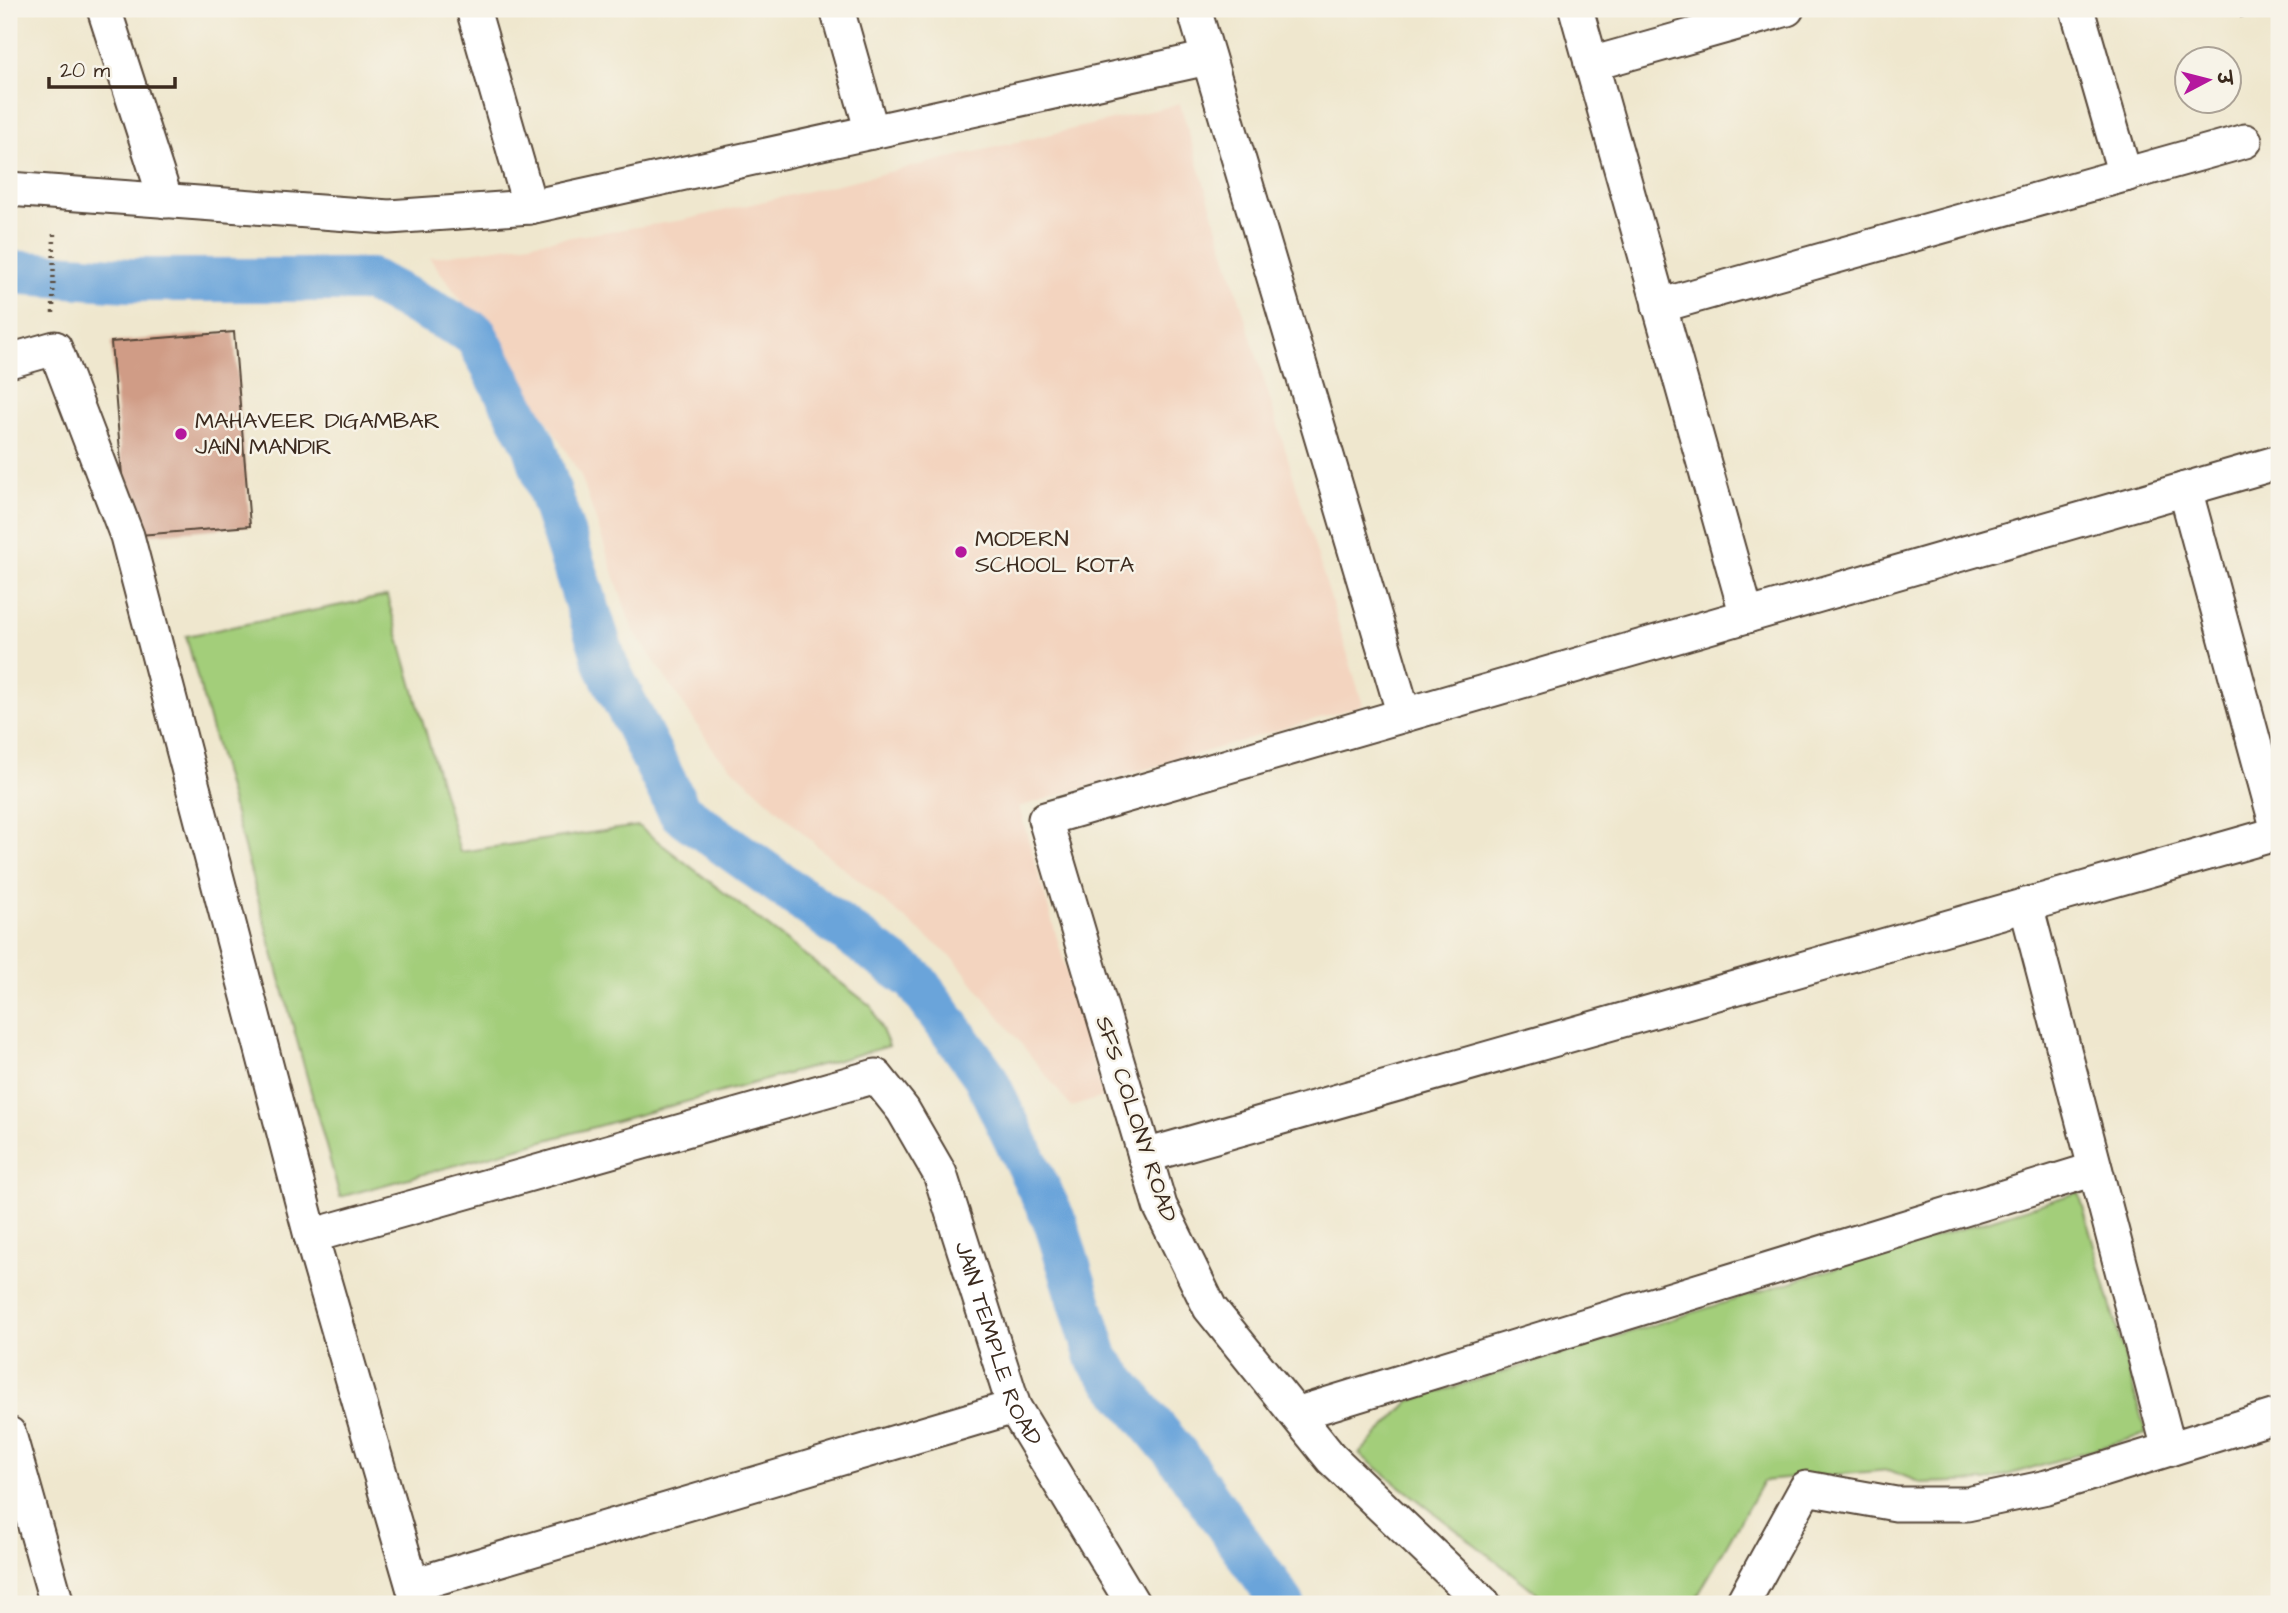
<svg xmlns="http://www.w3.org/2000/svg" width="2288" height="1613" font-family="'Architects Daughter','Playpen Sans Deva',sans-serif">
<style>
.built{fill:#f3d4bf}
.green{fill:#a3ce7a;stroke:#6f7c4c;stroke-width:2}
.lines{fill:none;stroke-linecap:round;stroke-linejoin:round}
.canal{stroke:#6aa4da;stroke-width:44}
.building{fill:#d09c86}
.street-casing{stroke:#564638;stroke-width:37}
.path{stroke:#564638;stroke-width:4.5;stroke-dasharray:2 5;stroke-linecap:butt}
.street{stroke:#fff;stroke-width:33}
.poi-dot{fill:#b5179e;stroke:#f7f3e8;stroke-width:2.5}
.labels{text-anchor:middle;dominant-baseline:central;stroke-width:5;stroke-linejoin:round;paint-order:stroke}
.poi-label{font-size:23px;fill:#3b2a1e;stroke:#f7f3e8;text-anchor:start}
.street-label{font-size:23px;fill:#3b2a1e;stroke:#f7f3e8}
</style>
<rect width="100%" height="100%" fill="#f7f3e8"/>
<filter id="ink" filterUnits="userSpaceOnUse"><feTurbulence type="fractalNoise" baseFrequency=".0143" numOctaves="2"/><feDisplacementMap in="SourceGraphic" scale="14" xChannelSelector="R" yChannelSelector="G"/><feConvolveMatrix kernelMatrix="1 2 1 2 8 2 1 2 1" color-interpolation-filters="sRGB"/></filter>
<filter id="wash" filterUnits="userSpaceOnUse"><feTurbulence type="fractalNoise" baseFrequency=".00686" numOctaves="4" result="noise"/><feDisplacementMap in="SourceGraphic" scale="28" xChannelSelector="R" yChannelSelector="G"/><feGaussianBlur stdDeviation="1.57" result="paint"/><feColorMatrix in="noise" values="0 0 0 0 0 0 0 0 0 0 0 0 0 0 0 0 0 1.4 0 .05"/><feComposite in="paint" operator="in"/></filter>
<g filter="url(#wash)">
<rect width="100%" height="100%" fill="#efe7ce"/>
<!-- built -->
<path class="built" d="M1180,104L1363,705L1019,807L1103,1097L1071,1107L955,960L825,853L716,753L632,628L581,476L539,407L430,258L684,220Z"/>
<!-- green -->
<path class="green" d="M387,596L460,852L638,826L872,1007L889,1046L340,1197L186,636Z
M2079,1192L2146,1434L1987,1481L1921,1483L1889,1470L1763,1481L1693,1604H1551L1359,1454L1410,1401Z"/>
<g class="lines">
<!-- canal -->
<path class="canal" d="M9,272L129,280H370L475,334L534,444L607,667L680,812L915,980L984,1075L1056,1224L1098,1360L1178,1456L1283,1604"/>
</g>
<g id="blocks">
<!-- building -->
<path class="building" d="M2239,9H2266V10L2241,17Z
M234,332L250,526L127,536L111,342Z"/>
</g>
</g>
<g filter="url(#ink)">
<use href="#blocks" fill-opacity="0" stroke="#564638" stroke-width="2"/>
<g class="lines">
<defs>
<g id="street">
<path d="M104,9L166,201"/>
<path d="M473,9L530,207"/>
<path d="M837,9L872,132"/>
<path d="M1194,9L1404,715"/>
<path d="M1576,9L1747,616"/>
<path d="M2077,9L2125,175"/>
<path d="M1591,64L1787,9"/>
<path d="M9,189L389,217L530,207L1208,58"/>
<path d="M1659,306L2245,141"/>
<path d="M9,361L55,348L127,536L311,1236L418,1604"/>
<path d="M2185,489L2279,834"/>
<path d="M2026,905L2169,1449"/>
<path d="M1145,1156L2279,833"/>
<path id="s1" d="M311,1236L876,1076L903,1110L940,1174L1014,1407L1133,1604"/>
<path d="M1296,1414L2095,1169"/>
<path d="M9,1434L57,1604"/>
<path d="M413,1585L1014,1407"/>
<path d="M1484,1604L1331,1458L1210,1308L1160,1206L1045,819L2279,462"/>
<path d="M1742,1604L1806,1488L1896,1504H1967L2047,1487L2279,1415"/>
</g>
</defs>
<!-- street casing -->
<use href="#street" class="street-casing"/>
<!-- path -->
<path class="path" d="M53,313L54,230"/>
<!-- street -->
<use href="#street" class="street"/>
</g>
</g>
<!-- markers -->
<g class="poi-dot">
<circle cx="181" cy="434" r="7"/>
<circle cx="961" cy="552" r="7"/>
</g>
<g class="labels">
<!-- poi labels -->
<g class="poi-label">
<text x="195" y="421">MAHAVEER DIGAMBAR<tspan x="195" dy="26">JAIN MANDIR</tspan></text>
<text x="975" y="539">MODERN<tspan x="975" dy="26">SCHOOL KOTA</tspan></text>
</g>
<!-- street labels -->
<g class="street-label">
<text transform="translate(1136 1119) rotate(72)">SFS COLONY ROAD</text>
<text stroke="none"><textPath href="#s1" startOffset="884">JAIN TEMPLE ROAD</textPath></text>
</g>
</g>
<!-- margin -->
<rect width="2288" height="1613" fill="none" stroke="#f7f3e8" stroke-width="35"/>
<!-- north arrow -->
<g transform="translate(2208 80) rotate(83)"><circle r="33" fill="#f7f3e8" stroke="#aca397" stroke-width="2"/>
<path d="M0-5L12 26L0 18L-12 26Z" fill="#b5179e"/>
<text y="-10" font-size="19" font-weight="bold" text-anchor="middle" fill="#3b2a1e">उ</text>
</g>
<!-- scale -->
<path d="M49 77v10h126v-10" fill="none" stroke="#3b2a1e" stroke-width="3.5"/>
<text x="60" y="77" font-size="21" fill="#3b2a1e" stroke="#f7f3e8" stroke-width="5" paint-order="stroke">20 m</text>
</svg>
